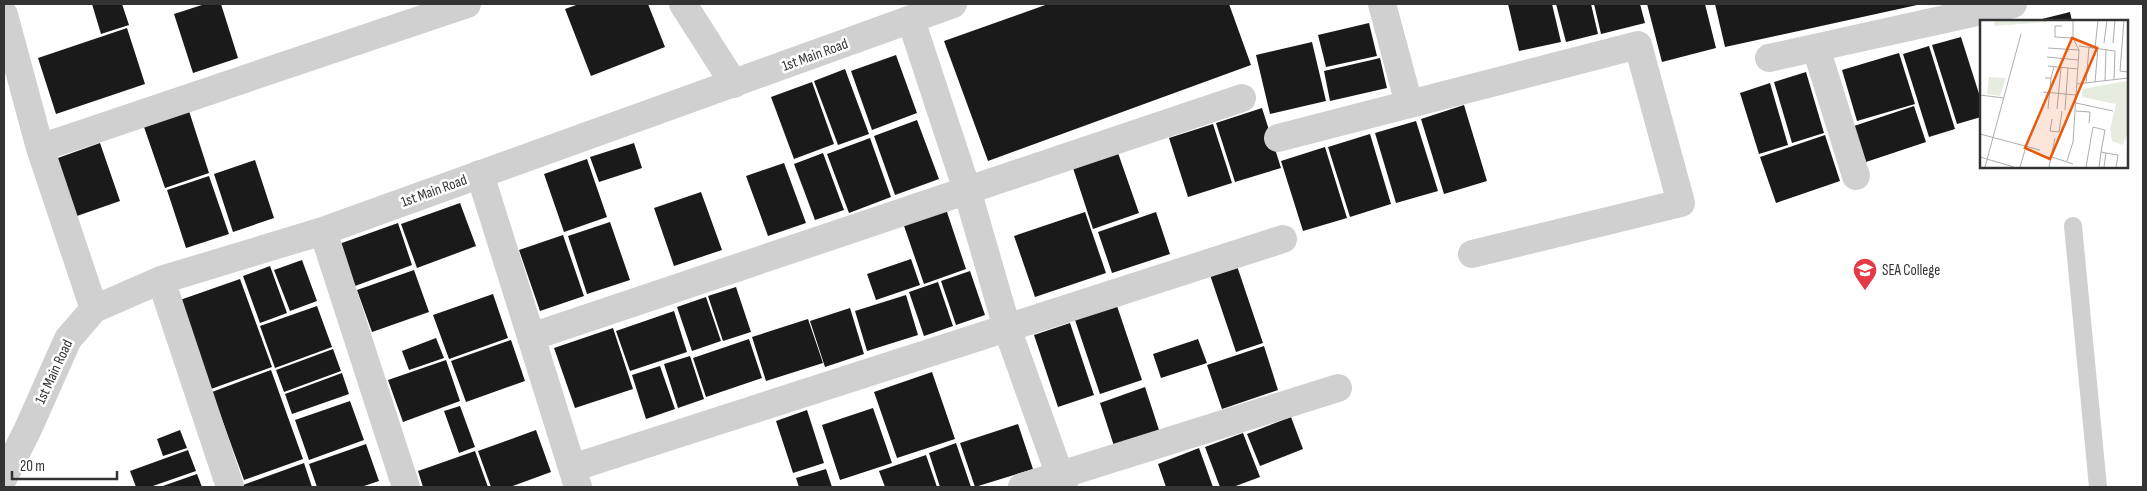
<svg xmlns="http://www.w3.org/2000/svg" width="2147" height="491" font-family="'Sofia Sans Condensed',sans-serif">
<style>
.building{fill:#1a1a1a}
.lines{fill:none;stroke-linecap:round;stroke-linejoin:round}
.service{stroke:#d0d0d0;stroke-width:18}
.minor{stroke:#d0d0d0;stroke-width:28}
.tertiary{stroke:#d0d0d0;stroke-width:28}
.labels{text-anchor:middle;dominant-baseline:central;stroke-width:5;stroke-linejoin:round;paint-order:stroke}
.street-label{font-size:15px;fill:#333;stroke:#fff}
.poi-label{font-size:15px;fill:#333;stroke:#fff;text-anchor:start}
.inset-road{fill:none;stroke:#adadad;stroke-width:1}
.view{fill:#e8590c;fill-opacity:0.15;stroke:#e8590c;stroke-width:2.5}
.inset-edge{fill:none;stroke:#333;stroke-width:2.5}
</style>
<rect width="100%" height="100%" fill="#fff"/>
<!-- building -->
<path class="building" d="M92,4H122L129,25L101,34Z
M205,4H221L238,58L193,73L174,14Z
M579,4H648L665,47L591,76L565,9Z
M1048,4H1229L1251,65L988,161L944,41Z
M1508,4H1552L1561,42L1519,51Z
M1556,4H1591L1598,34L1566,42Z
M1594,4H1640L1645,23L1601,34Z
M1647,4H1705L1716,48L1662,62Z
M1715,4H1917V5L1725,47Z
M2070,12L2072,21H2034Z
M1369,23L1377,56L1326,67L1318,35Z
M127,28L145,84L56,114L38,58Z
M1961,37L1981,100V117L1957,124L1932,45Z
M1312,42L1326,101L1270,114L1256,55Z
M1929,46L1955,129L1929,137L1903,54Z
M1899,53L1915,104L1857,121L1842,70Z
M896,55L917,113L872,130L851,71Z
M1380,58L1387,88L1330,101L1324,71Z
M845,69L869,134L838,145L814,81Z
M1806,72L1824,133L1792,143L1774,82Z
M812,82L834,144L794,159L771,97Z
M1770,83L1788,145L1759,154L1740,93Z
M1464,105L1487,181L1444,194L1421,119Z
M1914,106L1926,142L1866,162L1854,126Z
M1262,108L1281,168L1235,182L1216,123Z
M189,111L209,173L165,188L144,127Z
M917,120L939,179L895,195L874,136Z
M1416,121L1438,191L1396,203L1375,133Z
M1213,124L1232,183L1188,197L1169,138Z
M1370,134L1391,204L1350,217L1328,147Z
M1825,135L1840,181L1776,203L1760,157Z
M870,138L891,197L849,213L827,154Z
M100,143L120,201L74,217L55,159Z
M634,143L642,168L599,182L590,157Z
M1325,147L1347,218L1303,231L1281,161Z
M823,153L844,210L815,220L794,164Z
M1118,153L1139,213L1093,229L1073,168Z
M587,159L607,217L564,232L544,174Z
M255,160L274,218L233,232L214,174Z
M784,163L806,223L768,236L746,176Z
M209,176L229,234L186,248L167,190Z
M701,192L722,250L674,266L654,208Z
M460,203L476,246L417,268L401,224Z
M946,209L966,269L924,284L903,223Z
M1085,212L1106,273L1035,297L1014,236Z
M1156,212L1170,254L1112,273L1098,232Z
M610,222L630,280L587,294L568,236Z
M398,223L412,265L355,286L339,244Z
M563,235L584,296L540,311L519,250Z
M911,259L920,285L876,300L867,274Z
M302,260L317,301L290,311L274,270Z
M270,266L287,313L260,323L243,276Z
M1237,266L1263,343L1236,352L1210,275Z
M414,270L429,312L372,332L357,290Z
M970,271L985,315L956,325L941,281Z
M240,279L272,367L211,389L180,300Z
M938,282L953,326L924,336L909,292Z
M736,287L751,332L723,341L708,296Z
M493,294L508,338L449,359L433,315Z
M906,295L918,335L867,351L855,311Z
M706,297L721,341L692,351L677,307Z
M317,306L332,347L275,368L260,326Z
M1117,306L1142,380L1100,394L1075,320Z
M850,308L864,354L825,367L810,321Z
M674,311L687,352L630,371L616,331Z
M808,319L823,363L766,381L752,337Z
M1070,323L1094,395L1058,407L1034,335Z
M613,328L633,389L575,408L554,348Z
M436,338L444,358L409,370L402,351Z
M749,339L762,378L706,397L693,358Z
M1198,339L1207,363L1161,378L1153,354Z
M511,340L525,381L466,402L451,361Z
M1264,346L1278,390L1222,409L1207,365Z
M333,349L341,371L284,392L276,370Z
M690,356L704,399L678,408L664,364Z
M446,360L460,401L403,422L388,380Z
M660,366L675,409L646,419L632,375Z
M271,370L303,459L244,480L212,392Z
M932,372L955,439L897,458L874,392Z
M342,373L349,394L292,414L285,394Z
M1145,387L1159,430L1114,446L1100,403Z
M350,401L364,440L309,460L295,420Z
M460,406L475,447L459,453L444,411Z
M873,408L892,463L840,480L822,425Z
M807,410L824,463L793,473L776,421Z
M1291,417L1303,449L1260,466L1247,434Z
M1018,424L1033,469L975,487L960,443Z
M180,430L187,448L163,456L157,439Z
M536,430L551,472L510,487H491L478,451Z
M1243,433L1260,477L1233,487H1220L1205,447Z
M956,443L971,487H940L929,453Z
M366,444L379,481L361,487H317L309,464Z
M1199,448L1213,487H1166L1158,464Z
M188,450L196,471L150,487H136L130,471Z
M475,451L488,487H423L418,471Z
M926,455L937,487H885L879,471Z
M304,463L312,487H244L243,485Z
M826,469L832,487H799L796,478Z
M197,474L202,487H160Z"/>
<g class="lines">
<!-- service -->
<path class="service" d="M2073,226L2098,487"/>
<!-- minor -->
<path class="minor" d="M683,4L734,84
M1382,4L1409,104
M4,15L40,148L94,309
M911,20L967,190L1007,328L1064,487
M1816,48L1856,176
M1769,58L2013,4
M1278,138L1638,45L1681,203L1472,254
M40,148L467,4
M480,174L578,487
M323,231L406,487
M161,280L230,487
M531,337L1242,98
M572,468L1283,239
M1022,487L1338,388"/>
<!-- tertiary -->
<path class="tertiary" d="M4,477L28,429L68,339L94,309L161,280L323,231L953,4"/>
</g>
<!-- icons -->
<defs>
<symbol id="university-pin" viewBox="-11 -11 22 30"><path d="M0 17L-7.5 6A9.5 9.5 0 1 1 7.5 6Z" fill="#e63946" stroke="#fff"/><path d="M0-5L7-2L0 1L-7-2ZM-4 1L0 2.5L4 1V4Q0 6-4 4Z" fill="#fff"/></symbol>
</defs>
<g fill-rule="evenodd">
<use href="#university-pin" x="1851" y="256" width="28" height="38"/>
</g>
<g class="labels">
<!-- street labels -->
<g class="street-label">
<text transform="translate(815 55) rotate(-20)">1st Main Road</text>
<text transform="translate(434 191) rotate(-20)">1st Main Road</text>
<text transform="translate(54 372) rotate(-65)">1st Main Road</text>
</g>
<!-- poi labels -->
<g class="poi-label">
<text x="1882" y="270">SEA College</text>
</g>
</g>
<!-- overview -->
<g transform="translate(1980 20)">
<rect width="148" height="148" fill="#fff"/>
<path d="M15,0H66V2L14,6ZM9,57L26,58L20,76L7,74ZM147,61V114L143,125L132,121L130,109L136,84L102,77L103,69Z" fill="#e6ecdf"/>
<path class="inset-road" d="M144,0L140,51L148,52M82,6H75V17L93,18M124,23L127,0M133,23L135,0M99,26L135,31L134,59M68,28L99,30M115,28L118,0M67,37L98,40M68,46L98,49M65,58H71L74,47M125,61L126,29M115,62L118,28M106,63L109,27M97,64L148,58M63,72L96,75M0,75L24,78M96,83L133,91M68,89L71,58M77,89L81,48M85,90L88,48M96,91L110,92L109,103M72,99L70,111L79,112L82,91M0,114L60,130M126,133L138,135L136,147M0,137L34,147M72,137L93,144M87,141L93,122L99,30L93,18V0M5,147L41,14M40,147L45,130M69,147L75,118M106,147L113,107L125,110L121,132M119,147L121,132L126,133L124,147"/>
<path class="view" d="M92,18L117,28L70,139L45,128Z"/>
<rect width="148" height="148" class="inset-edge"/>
</g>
<!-- border -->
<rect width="2147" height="491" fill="none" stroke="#333333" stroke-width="10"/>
<!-- scale -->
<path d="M12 471v8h105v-8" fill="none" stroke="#333333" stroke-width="2.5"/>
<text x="20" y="471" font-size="15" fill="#333333" stroke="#ffffff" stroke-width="4" paint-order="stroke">20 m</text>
</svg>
